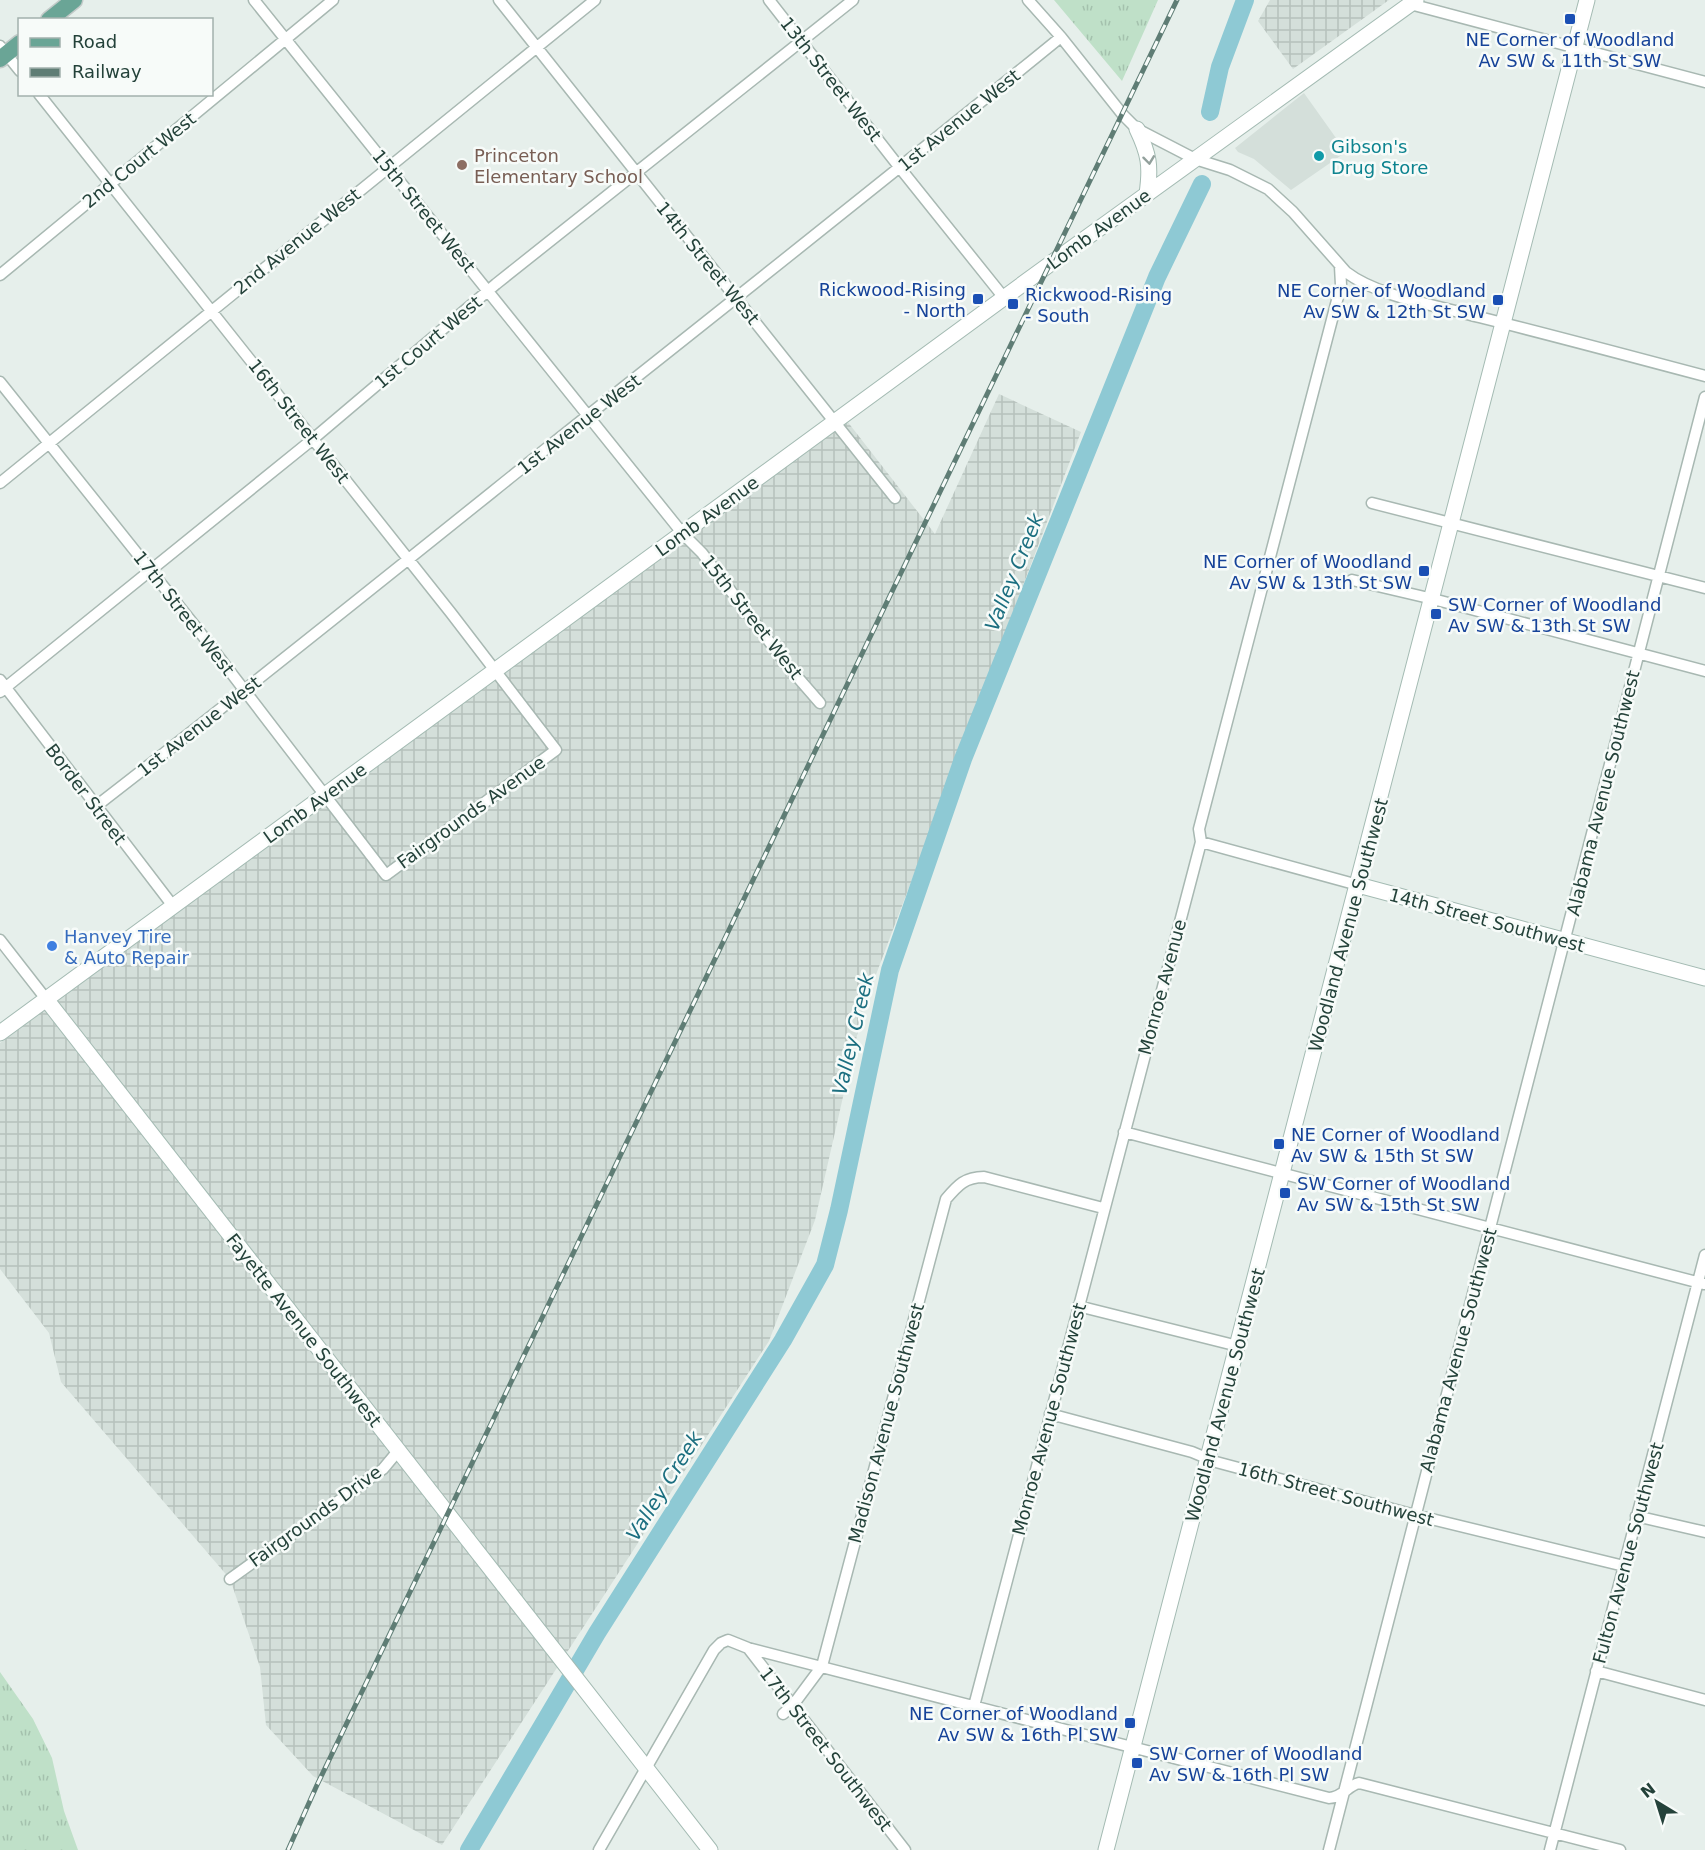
<svg xmlns="http://www.w3.org/2000/svg" width="1705" height="1850" font-family="'DejaVu Sans',sans-serif">
<style>
.built{fill:#d4dfda}
.industrial{fill:url(#industrial-grid)}
.grass{fill:url(#grass-tufts)}
.lines{fill:none;stroke-linecap:round;stroke-linejoin:round}
.river{stroke:#8ec9d4;stroke-width:18}
.street-casing{stroke:#a8b8b2;stroke-width:13}
.secondary-casing{stroke:#a4bbb3;stroke-width:17}
.primary-casing{stroke:#c2cac8;stroke-width:19}
.street{stroke:#fff;stroke-width:10}
.secondary{stroke:#fff;stroke-width:15}
.primary{stroke:#6aa596;stroke-width:16}
.rail-casing{stroke:#5f7d75;stroke-width:5}
.rail{stroke:#f7fbf9;stroke-width:3;stroke-dasharray:9;stroke-linecap:butt}
.oneway{stroke:#92a09c}
.transit-dot{fill:#1a4fb4;stroke:#f7fbf9;stroke-width:2}
.culture-dot{fill:#0f9aa8;stroke:#f7fbf9;stroke-width:2}
.education-dot{fill:#8d6e63;stroke:#f7fbf9;stroke-width:2}
.shop-dot{fill:#3f7fe0;stroke:#f7fbf9;stroke-width:2}
.labels{text-anchor:middle;dominant-baseline:central;stroke-width:5;stroke-linejoin:round;paint-order:stroke}
.transit-label{font-size:18px;fill:#164399;stroke:#f7fbf9;text-anchor:start}
.street-label{font-size:18px;fill:#24423a;stroke:#f7fbf9}
.culture-label{font-size:18px;fill:#0d838f;stroke:#f7fbf9;text-anchor:start}
.education-label{font-size:18px;fill:#785e54;stroke:#f7fbf9;text-anchor:start}
.shop-label{font-size:18px;fill:#366cbe;stroke:#f7fbf9;text-anchor:start}
.water-label{font-size:20px;font-style:italic;fill:#1c6f80;stroke:#f7fbf9}
</style>
<defs>
<pattern id="industrial-grid" width="8" height="8" patternUnits="userSpaceOnUse" patternTransform="scale(1.5)"><rect width="8" height="8" fill="#d4dfda"/><path d="M0 4h8M4 0v8" fill="none" stroke="#b6c1bc"/></pattern>
<pattern id="grass-tufts" width="24" height="20" patternUnits="userSpaceOnUse" patternTransform="scale(1.5)"><rect width="24" height="20" fill="#bfe0c8"/><path d="M3 7l-1-3M5 7V3M7 7l1-3M15 17l-1-3M17 17v-4M19 17l1-3" fill="none" stroke="#a4c1ad"/></pattern>
</defs>
<rect width="100%" height="100%" fill="#e6efeb"/>
<!-- built -->
<path class="built" d="M1304,93L1346,152L1291,190L1254,159L1238,152L1235,148Z"/>
<!-- industrial -->
<path class="industrial" d="M1270,0H1389L1293,69L1258,21Z
M999,394L1081,432L863,1009L815,1220L769,1341L442,1845L313,1776L266,1725L260,1667L230,1579L61,1382L49,1333L0,1269V1043L847,421L935,534Z"/>
<!-- grass -->
<path class="grass" d="M1054,0H1158L1122,81Z
M0,1672L33,1719L52,1758L64,1811L78,1850H0Z"/>
<g class="lines">
<!-- river -->
<path class="river" d="M1210,112L1220,67L1245,0
M469,1850L597,1633L783,1340L825,1265L839,1210L890,970L963,759L1157,277L1202,184"/>
<defs>
<path id="street" d="M254,0L683,534L702,553L787,665L820,703
M499,0L895,498
M769,0L900,168L1005,299
M1028,0L1061,37L1123,115L1137,129L1195,159L1230,170L1268,189L1293,212L1346,272C1378,297 1440,306 1479,317C1555,336 1630,356 1705,376
M1410,4L1705,82
M0,46L20,71
M0,275L333,0
M0,382L199,631L386,875L556,750L451,613L39,94
M0,483L595,0
M1372,503L1705,588
M1352,580L1433,599L1705,671
M0,680L173,906
M0,692L313,439L496,284L853,0
M95,807C249,688 400,566 552,444C722,309 893,174 1061,37
M1201,842L1358,885
M0,940L46,999
M1124,1132L1704,1284
M1078,1306L1238,1346
M1050,1414L1192,1452L1216,1462L1415,1515L1624,1566
M1636,1516L1705,1532
M230,1579L383,1469L398,1451
M748,1648L905,1850
M1596,1671L1705,1700
M974,1706L1201,842L1199,829L1341,285L1340,266
M783,1714L793,1705L822,1666L946,1199C958,1185 965,1177 984,1177L1103,1208
M599,1850L714,1650L721,1643L728,1640L748,1648L1329,1798C1342,1798 1347,1786 1359,1783L1620,1850
M1329,1850L1705,397
M1550,1850L1705,1255"/>
<path id="secondary" d="M1137,129C1149,154 1151,166 1147,194
M1358,885L1705,978
M46,999L710,1850
M0,1033L1050,264L1416,0
M1106,1850L1587,0"/>
<path id="primary" d="M49,20L74,0
M0,59L20,43"/>
</defs>
<!-- street casing -->
<use href="#street" class="street-casing"/>
<!-- secondary casing -->
<use href="#secondary" class="secondary-casing"/>
<!-- primary casing -->
<use href="#primary" class="primary-casing"/>
<!-- street -->
<use href="#street" class="street"/>
<!-- secondary -->
<use href="#secondary" class="secondary"/>
<!-- primary -->
<use href="#primary" class="primary"/>
<defs>
<path id="rail" d="M288,1850L317,1785L1177,0"/>
</defs>
<!-- rail casing -->
<use href="#rail" class="rail-casing"/>
<!-- rail -->
<use href="#rail" class="rail"/>
</g>
<!-- one-way arrows -->
<defs><path id="oneway-chevron" d="M-2-3.5L2.5 0L-2 3.5" fill="none" stroke-width="1.6" stroke-linecap="round" stroke-linejoin="round" transform="scale(1.5)"/></defs>
<use class="oneway" href="#oneway-chevron" transform="translate(1149 160) rotate(83)"/>
<!-- markers -->
<g class="transit-dot">
<rect x="1564" y="13" width="12" height="12" rx="3"/>
<rect x="972" y="293" width="12" height="12" rx="3"/>
<rect x="1492" y="294" width="12" height="12" rx="3"/>
<rect x="1007" y="298" width="12" height="12" rx="3"/>
<rect x="1418" y="565" width="12" height="12" rx="3"/>
<rect x="1430" y="608" width="12" height="12" rx="3"/>
<rect x="1273" y="1138" width="12" height="12" rx="3"/>
<rect x="1279" y="1187" width="12" height="12" rx="3"/>
<rect x="1124" y="1717" width="12" height="12" rx="3"/>
<rect x="1131" y="1757" width="12" height="12" rx="3"/>
</g>
<circle class="culture-dot" cx="1319" cy="156" r="6"/>
<circle class="education-dot" cx="462" cy="165" r="6"/>
<circle class="shop-dot" cx="52" cy="946" r="6"/>
<g class="labels">
<!-- transit labels -->
<g class="transit-label">
<text x="1570" y="39" text-anchor="middle">NE Corner of Woodland<tspan x="1570" dy="21">Av SW &amp; 11th St SW</tspan></text>
<text x="966" y="289" text-anchor="end">Rickwood-Rising<tspan x="966" dy="21">- North</tspan></text>
<text x="1486" y="290" text-anchor="end">NE Corner of Woodland<tspan x="1486" dy="21">Av SW &amp; 12th St SW</tspan></text>
<text x="1025" y="294">Rickwood-Rising<tspan x="1025" dy="21">- South</tspan></text>
<text x="1412" y="561" text-anchor="end">NE Corner of Woodland<tspan x="1412" dy="21">Av SW &amp; 13th St SW</tspan></text>
<text x="1448" y="604">SW Corner of Woodland<tspan x="1448" dy="21">Av SW &amp; 13th St SW</tspan></text>
<text x="1291" y="1134">NE Corner of Woodland<tspan x="1291" dy="21">Av SW &amp; 15th St SW</tspan></text>
<text x="1297" y="1183">SW Corner of Woodland<tspan x="1297" dy="21">Av SW &amp; 15th St SW</tspan></text>
<text x="1118" y="1713" text-anchor="end">NE Corner of Woodland<tspan x="1118" dy="21">Av SW &amp; 16th Pl SW</tspan></text>
<text x="1149" y="1753">SW Corner of Woodland<tspan x="1149" dy="21">Av SW &amp; 16th Pl SW</tspan></text>
</g>
<!-- street labels -->
<g class="street-label">
<text transform="translate(831 79) rotate(52)">13th Street West</text>
<text transform="translate(959 120) rotate(-39)">1st Avenue West</text>
<text transform="translate(139 160) rotate(-39)">2nd Court West</text>
<text transform="translate(424 211) rotate(51)">15th Street West</text>
<text transform="translate(1099 229) rotate(-36)">Lomb Avenue</text>
<text transform="translate(297 241) rotate(-39)">2nd Avenue West</text>
<text transform="translate(708 263) rotate(51)">14th Street West</text>
<text transform="translate(428 342) rotate(-40)">1st Court West</text>
<text transform="translate(299 421) rotate(52)">16th Street West</text>
<text transform="translate(579 424) rotate(-38)">1st Avenue West</text>
<text transform="translate(707 516) rotate(-36)">Lomb Avenue</text>
<text transform="translate(184 613) rotate(52)">17th Street West</text>
<text transform="translate(752 617) rotate(52)">15th Street West</text>
<text transform="translate(199 726) rotate(-38)">1st Avenue West</text>
<text transform="translate(1603 793) rotate(-76)">Alabama Avenue Southwest</text>
<text transform="translate(86 794) rotate(53)">Border Street</text>
<text transform="translate(315 803) rotate(-36)">Lomb Avenue</text>
<text transform="translate(471 812) rotate(-36)">Fairgrounds Avenue</text>
<text transform="translate(1487 920) rotate(15)">14th Street Southwest</text>
<text transform="translate(1348 925) rotate(-75)">Woodland Avenue Southwest</text>
<text transform="translate(1162 987) rotate(-75)">Monroe Avenue</text>
<text transform="translate(304 1330) rotate(52)">Fayette Avenue Southwest</text>
<text transform="translate(1458 1350) rotate(-75)">Alabama Avenue Southwest</text>
<text transform="translate(1225 1395) rotate(-75)">Woodland Avenue Southwest</text>
<text transform="translate(1049 1419) rotate(-75)">Monroe Avenue Southwest</text>
<text transform="translate(886 1423) rotate(-75)">Madison Avenue Southwest</text>
<text transform="translate(1336 1494) rotate(15)">16th Street Southwest</text>
<text transform="translate(315 1516) rotate(-36)">Fairgrounds Drive</text>
<text transform="translate(1628 1553) rotate(-75)">Fulton Avenue Southwest</text>
<text transform="translate(826 1749) rotate(52)">17th Street Southwest</text>
</g>
<!-- culture labels -->
<g class="culture-label">
<text x="1331" y="146">Gibson's<tspan x="1331" dy="21">Drug Store</tspan></text>
</g>
<!-- education labels -->
<g class="education-label">
<text x="474" y="155">Princeton<tspan x="474" dy="21">Elementary School</tspan></text>
</g>
<!-- shop labels -->
<g class="shop-label">
<text x="64" y="936">Hanvey Tire<tspan x="64" dy="21">&amp; Auto Repair</tspan></text>
</g>
<!-- water labels -->
<g class="water-label">
<text transform="translate(1014 572) rotate(-68)">Valley Creek</text>
<text transform="translate(853 1034) rotate(-77)">Valley Creek</text>
<text transform="translate(664 1486) rotate(-58)">Valley Creek</text>
</g>
</g>
<!-- legend -->
<rect x="18" y="18" width="195" height="78" fill="#f7fbf9" stroke="#a3b1ad" stroke-width="1.5"/>
<rect x="30" y="38" width="30" height="9" fill="#6aa596" stroke="#a3b1ad" stroke-width="1.5"/>
<text x="72" y="48" font-size="18" fill="#24423a">Road</text>
<rect x="30" y="68" width="30" height="9" fill="#5f7d75" stroke="#a3b1ad" stroke-width="1.5"/>
<text x="72" y="78" font-size="18" fill="#24423a">Railway</text>
<!-- north arrow -->
<g transform="translate(1657 1802) rotate(322)" stroke="#f7fbf9" stroke-width="4.5" paint-order="stroke">
<path d="M0-4.5L10 22L0 15L-10 22Z" fill="#24423a"/>
<text y="-9" font-size="16" font-weight="bold" text-anchor="middle" fill="#24423a">N</text>
</g>
</svg>
